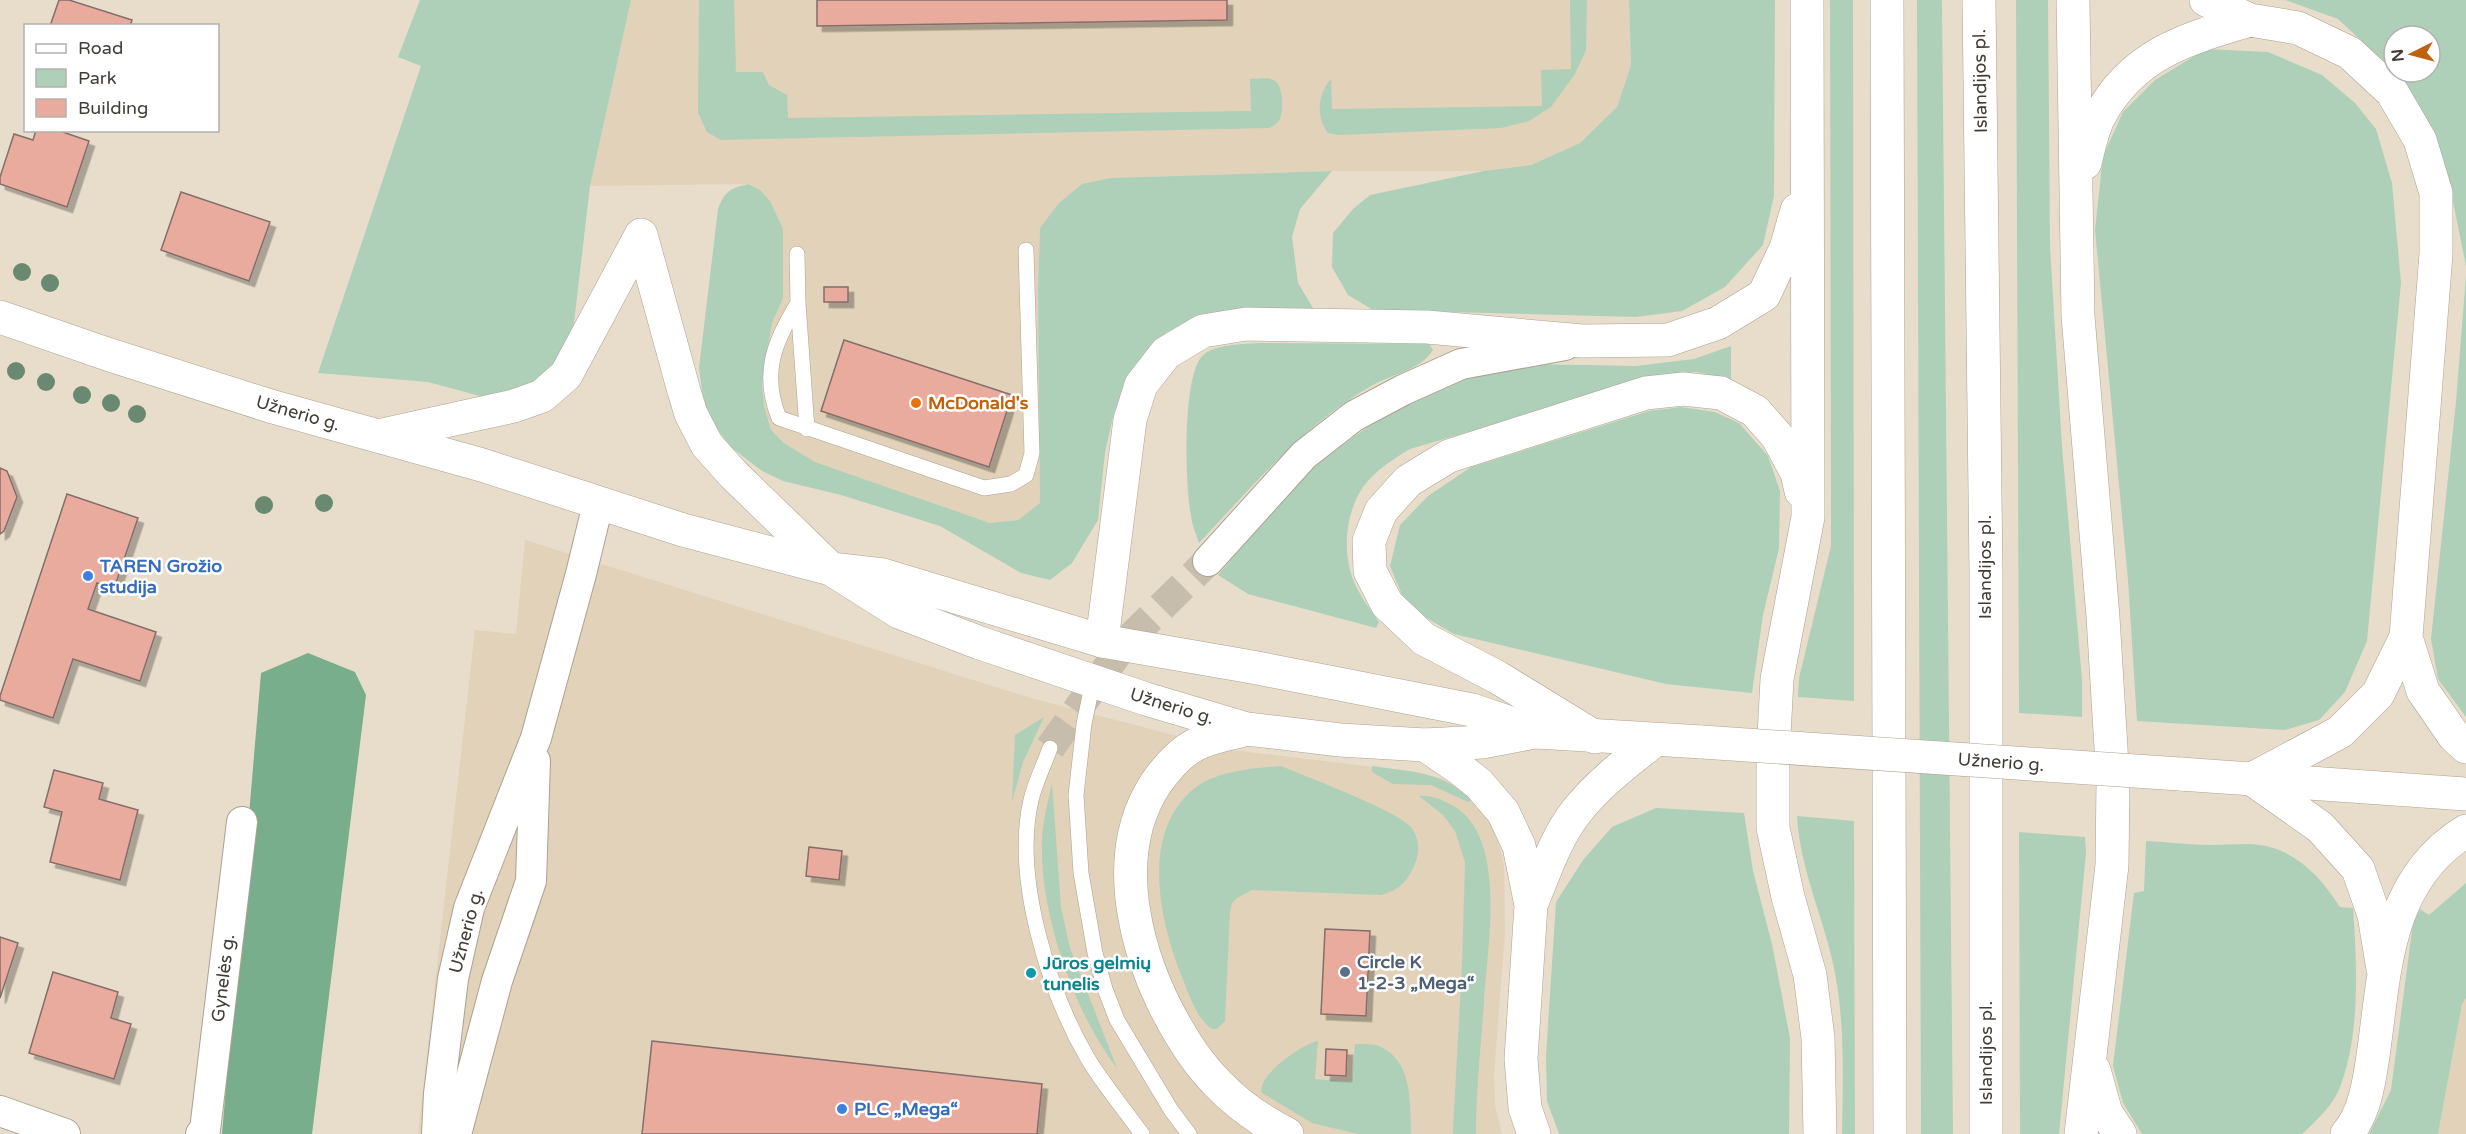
<svg xmlns="http://www.w3.org/2000/svg" width="2466" height="1134" font-family="'Varela Round',sans-serif">
<style>
.built{fill:#e1d2b9}
.green{fill:#aed0b8}
.forest{fill:#78ae8b}
.building{fill:#eaab9f;stroke:#836e6a;stroke-width:1.5;filter:url(#shadow)}
.lines{fill:none;stroke-linecap:round;stroke-linejoin:round}
.minor-tunnel{stroke:#c7bdad;stroke-width:30;stroke-dasharray:30 15;stroke-linecap:butt}
.service-casing{stroke:#aca291;stroke-width:16}
.minor-casing{stroke:#aca291;stroke-width:32}
.secondary-casing{stroke:#aca291;stroke-width:34}
.trunk-casing{stroke:#aca291;stroke-width:34}
.service{stroke:#fff;stroke-width:15}
.minor{stroke:#fff;stroke-width:30}
.secondary{stroke:#fff;stroke-width:33}
.trunk{stroke:#fff;stroke-width:33}
.secondary-bridge-casing{stroke:#aca291;stroke-width:34;stroke-linecap:butt}
.secondary-bridge{stroke:#fff;stroke-width:33}
.tree{fill:#698a70}
.food-dot{fill:#e8710a;stroke:#fff;stroke-width:2}
.shop-dot{fill:#3f7fe0;stroke:#fff;stroke-width:2}
.service-dot{fill:#5c6f8a;stroke:#fff;stroke-width:2}
.culture-dot{fill:#0f9aa8;stroke:#fff;stroke-width:2}
.labels{text-anchor:middle;dominant-baseline:central;stroke-width:5;stroke-linejoin:round;paint-order:stroke}
.street-label{font-size:18px;fill:#413c35;stroke:#fff}
.food-label{font-size:18px;font-weight:bold;fill:#c56008;stroke:#fff;text-anchor:start}
.shop-label{font-size:18px;font-weight:bold;fill:#366cbe;stroke:#fff;text-anchor:start}
.service-label{font-size:18px;font-weight:bold;fill:#4e5e75;stroke:#fff;text-anchor:start}
.culture-label{font-size:18px;font-weight:bold;fill:#0d838f;stroke:#fff;text-anchor:start}
</style>
<defs>
<filter id="shadow"><feDropShadow dx="5.5" dy="5.5" stdDeviation="0" flood-color="#0004"/></filter>
</defs>
<rect width="100%" height="100%" fill="#e8ddcb"/>
<!-- built -->
<path class="built" d="M631,0H1629L1631,65L1617,107L1580,143L1531,165L1484,171H1332L1111,178L1040,228L1038,290L1040,503L1018,520L990,523L815,462L784,443L771,430L764,406L762,384L772,323L783,297L760,190L748,184L590,186Z
M525,540L1031,698L1231,750L1417,772L1444,779L1473,800L1489,820L1496,832L1504,866L1505,932L1494,1075L1495,1105L1502,1134H418L475,630L516,634Z
M2466,998V1134H2438L2462,1004Z"/>
<!-- green -->
<path class="green" d="M420,0H631L590,186L572,340L566,355L535,387L487,398L428,382L318,373L421,66L398,57Z
M699,0H734L736,72H763L769,85L787,95L788,118L1251,111L1250,79C1258,79 1269,76 1275,81C1283,86 1284,110 1280,118C1278,124 1274,125 1269,128L721,140L707,132L698,113Z
M1570,0H1587L1586,50L1575,74L1551,107L1529,121L1501,128L1338,135L1328,133C1316,117 1317,95 1331,79L1332,109L1542,106L1541,70L1571,69Z
M1629,0H1775L1774,196L1763,245L1725,287L1682,311L1636,317L1373,310L1348,295L1332,267L1333,233L1353,209L1370,195L1484,171L1531,165L1580,143L1617,107L1631,65Z
M1830,0H1853L1854,701L1798,697L1799,678L1831,546Z
M1917,0H1942L1953,1134H1921Z
M2016,0H2048L2050,246L2062,446L2082,680V717L2019,713Z
M2285,0H2466V266L2448,177L2420,109L2395,72H2430V36H2394V71L2338,19Z
M2206,49L2268,52L2322,75L2355,103L2376,129L2392,183L2401,283L2367,641L2345,692L2319,720L2285,730L2137,721L2128,580L2095,230L2103,156L2123,112L2155,80Z
M1332,171L1300,209L1292,237L1298,283L1316,313L1191,321L1167,332L1148,350L1126,383L1114,413L1105,452L1098,520L1072,563L1050,580L1021,573L940,526L841,495L783,481L762,471L732,448L714,425L703,398L699,368L718,209C725,191 729,189 748,184L760,190L770,201L783,229V298L772,323L762,384L764,406L771,430L784,443L815,462L990,523L1018,520L1040,503L1038,290L1040,228L1059,203L1082,184L1111,178Z
M2466,275V717L2438,679L2431,639L2456,402Z
M1260,343L1429,344L1433,350C1421,370 1390,375 1371,386C1303,425 1252,487 1199,543C1196,534 1192,525 1191,516C1185,485 1182,379 1202,356C1213,344 1245,344 1260,343Z
M1731,346V380L1697,372L1666,374L1410,449C1393,459 1375,471 1363,487C1345,514 1342,552 1354,582C1360,596 1370,609 1379,622L1376,628L1248,594L1218,575L1293,487L1319,462L1405,400L1492,368L1531,364L1636,366L1694,359Z
M1681,407L1715,412L1739,423L1768,456L1780,491L1779,548L1763,615L1752,693L1666,684L1454,634L1418,613L1402,595L1390,566L1400,525L1428,496L1471,467L1649,411Z
M1044,717L1023,762L1012,802L1015,735Z
M1281,766C1307,777 1396,810 1411,827C1420,839 1420,854 1414,866C1407,882 1398,891 1381,895L1252,890L1237,898L1232,903L1230,911L1225,1021L1217,1029H1212C1198,1020 1190,998 1184,982C1162,929 1140,843 1187,795C1209,771 1251,768 1281,766Z
M1372,766C1412,772 1441,771 1473,800L1468,802L1431,785L1393,784L1372,772Z
M1052,783L1061,908L1070,948L1117,1068C1076,1016 1042,919 1042,851C1041,828 1047,806 1052,783Z
M1419,796C1431,795 1439,799 1450,804C1509,833 1487,947 1484,1001C1481,1045 1476,1090 1476,1134H1453V1129L1462,965L1465,862L1455,831L1443,815Z
M1656,808L1744,813L1753,871L1772,944L1790,1038L1789,1134H1559L1547,1101L1546,1056L1556,902L1583,860L1612,827Z
M1797,816L1854,821L1855,1134H1842C1843,1080 1845,1026 1835,973C1825,920 1800,871 1797,816Z
M2019,832L2085,837L2086,853L2059,1134H2020Z
M2146,841C2168,842 2190,845 2212,845C2224,845 2236,844 2249,844C2291,845 2319,874 2340,907L2353,908C2357,965 2361,1038 2338,1092C2331,1107 2314,1123 2302,1134H2142L2123,1103L2113,1066L2134,893L2144,891Z
M2466,883V998L2462,1004L2438,1134H2369L2391,1090L2413,923L2420,909L2429,915Z
M1318,1041L1315,1079L1352,1082L1355,1044C1362,1044 1372,1044 1379,1046C1413,1060 1410,1103 1411,1134H1358L1312,1123L1262,1093C1256,1076 1302,1044 1318,1041Z"/>
<!-- forest -->
<path class="forest" d="M308,653L355,672L366,695L312,1134H222L261,673Z"/>
<!-- building -->
<path class="building" d="M59,0H69L132,20L130,26H50Z
M817,0H1227V20L817,26Z
M36,130H57L89,141L67,207L0,184V177L14,134L33,140Z
M181,192L270,222L249,281L161,250Z
M824,287H848V302H824Z
M844,340L1012,395L989,467L821,411Z
M0,468L7,471L17,497L4,531L0,534Z
M67,494L138,518L114,589L97,583L88,609L156,632L140,681L73,659L53,718L0,700V696Z
M54,770L103,783L99,799L138,810L120,880L50,862L62,812L44,807Z
M809,847L842,851L839,880L806,876Z
M1325,929L1370,931L1366,1016L1321,1014Z
M0,937L18,943L0,998Z
M53,972L118,992L111,1018L131,1024L114,1079L29,1053Z
M652,1041L1042,1084L1037,1134H642Z
M1326,1049L1347,1050L1346,1076L1325,1075Z"/>
<g class="lines">
<!-- minor-tunnel -->
<path class="minor-tunnel" d="M1050,748L1125,643L1208,561"/>
<defs>
<path id="service" d="M797,254L798,303L807,429
M798,303C774,342 761,374 779,418L984,488L1011,484L1026,475L1032,453L1026,250
M1093,681L1084,724L1076,795L1081,873L1095,953L1105,989L1117,1020L1171,1110L1189,1134
M1050,748C1044,765 1035,783 1031,800C1013,878 1049,992 1088,1059C1104,1085 1124,1109 1142,1134"/>
<path id="minor" d="M1208,561L1304,455L1354,416L1403,390L1461,364L1565,345
M0,1111L65,1134
M201,1134L205,1130L242,822
M437,1134L439,1094L453,979L469,908L536,738L581,574L598,504
M456,1134L497,981L531,881L535,761"/>
<path id="secondary" d="M641,235L684,391L691,414L707,445L733,474L831,569L899,612L980,643L1146,699L1247,729L1340,740L1425,745L1482,742L1535,732
M0,317L107,354L270,406L482,465L683,530L831,569L883,575L1102,641L1252,667L1472,710L1537,732L1702,742
M382,435L514,406L542,396L566,375L641,235
M1247,729C1231,734 1209,737 1195,745C1179,753 1166,769 1156,783C1106,859 1138,965 1182,1037C1207,1079 1243,1112 1287,1134
M2180,774L2466,794"/>
<path id="trunk" d="M1807,0L1808,517L1777,679L1773,755V828L1788,897L1810,975L1818,1038L1820,1134
M1887,0L1890,1134
M1979,0L1986,575V1134
M2073,0L2078,316L2103,617L2113,781L2112,865L2081,1134
M2206,0L2250,20L2298,28L2350,53L2392,92L2420,140L2436,193V254L2406,637L2378,694L2340,732L2252,779L2320,827L2358,869L2374,915L2383,969
M2085,163C2089,148 2092,129 2100,115C2134,53 2187,39 2250,20
M2406,637L2423,691L2454,736L2466,747
M1102,641L1130,420L1141,385L1166,353L1203,331L1246,324L1427,327L1582,341L1668,340L1718,323L1764,295L1786,248L1797,210
M1595,737L1497,677L1424,639L1387,604L1370,571L1369,541L1381,511L1408,481L1449,456L1646,393L1683,389L1721,393L1755,411L1777,436L1797,473L1801,491
M1425,745L1459,768L1479,784L1503,812L1519,846L1531,905L1521,1059L1525,1108L1534,1134
M1531,905C1544,874 1555,839 1576,812C1598,784 1627,762 1655,740
M2094,1070L2106,1113L2120,1134
M2347,1134C2365,1113 2369,1082 2373,1056C2385,973 2385,880 2466,831"/>
</defs>
<!-- service casing -->
<use href="#service" class="service-casing"/>
<!-- minor casing -->
<use href="#minor" class="minor-casing"/>
<!-- secondary casing -->
<use href="#secondary" class="secondary-casing"/>
<!-- trunk casing -->
<use href="#trunk" class="trunk-casing"/>
<!-- service -->
<use href="#service" class="service"/>
<!-- minor -->
<use href="#minor" class="minor"/>
<!-- secondary -->
<use href="#secondary" class="secondary"/>
<!-- trunk -->
<use href="#trunk" class="trunk"/>
<defs>
<path id="secondary-bridge" d="M1702,742L2180,774"/>
</defs>
<!-- secondary-bridge casing -->
<use href="#secondary-bridge" class="secondary-bridge-casing"/>
<!-- secondary-bridge -->
<use href="#secondary-bridge" class="secondary-bridge"/>
</g>
<!-- trees -->
<g class="tree">
<circle cx="22" cy="272" r="9"/>
<circle cx="50" cy="283" r="9"/>
<circle cx="16" cy="371" r="9"/>
<circle cx="46" cy="382" r="9"/>
<circle cx="82" cy="395" r="9"/>
<circle cx="111" cy="403" r="9"/>
<circle cx="137" cy="414" r="9"/>
<circle cx="324" cy="503" r="9"/>
<circle cx="264" cy="505" r="9"/>
</g>
<!-- markers -->
<circle class="food-dot" cx="916" cy="403" r="6"/>
<g class="shop-dot">
<circle cx="88" cy="576" r="6"/>
<circle cx="842" cy="1109" r="6"/>
</g>
<circle class="service-dot" cx="1345" cy="972" r="6"/>
<circle class="culture-dot" cx="1031" cy="973" r="6"/>
<g class="labels">
<!-- street labels -->
<g class="street-label">
<text transform="translate(1980 81) rotate(-91)">Islandijos pl.</text>
<text transform="translate(298 413) rotate(16)">Užnerio g.</text>
<text transform="translate(1985 567) rotate(-90)">Islandijos pl.</text>
<text transform="translate(1172 706) rotate(17)">Užnerio g.</text>
<text transform="translate(2001 762) rotate(4)">Užnerio g.</text>
<text transform="translate(466 931) rotate(-75)">Užnerio g.</text>
<text transform="translate(223 978) rotate(-83)">Gynelės g.</text>
<text transform="translate(1986 1053) rotate(-90)">Islandijos pl.</text>
</g>
<!-- food labels -->
<g class="food-label">
<text x="928" y="403">McDonald's</text>
</g>
<!-- shop labels -->
<g class="shop-label">
<text x="100" y="566">TAREN Grožio<tspan x="100" dy="21">studija</tspan></text>
<text x="854" y="1109">PLC „Mega“</text>
</g>
<!-- service labels -->
<g class="service-label">
<text x="1357" y="962">Circle K<tspan x="1357" dy="21">1-2-3 „Mega“</tspan></text>
</g>
<!-- culture labels -->
<g class="culture-label">
<text x="1043" y="963">Jūros gelmių<tspan x="1043" dy="21">tunelis</tspan></text>
</g>
</g>
<!-- legend -->
<rect x="24" y="24" width="195" height="108" fill="#ffffff" stroke="#b3b1ae" stroke-width="1.5"/>
<rect x="36" y="44" width="30" height="9" fill="#ffffff" stroke="#b3b1ae" stroke-width="1.5"/>
<text x="78" y="54" font-size="18" fill="#413c35">Road</text>
<rect x="36" y="69" width="30" height="18" fill="#aed0b8" stroke="#b3b1ae" stroke-width="1.5"/>
<text x="78" y="84" font-size="18" fill="#413c35">Park</text>
<rect x="36" y="99" width="30" height="18" fill="#eaab9f" stroke="#b3b1ae" stroke-width="1.5"/>
<text x="78" y="114" font-size="18" fill="#413c35">Building</text>
<!-- north arrow -->
<g transform="translate(2412 54) rotate(264)"><circle r="28" fill="#ffffff" stroke="#b3b1ae" stroke-width="1.5"/>
<path d="M0-4.5L10 22L0 15L-10 22Z" fill="#be6210"/>
<text y="-9" font-size="16" font-weight="bold" text-anchor="middle" fill="#413c35">N</text>
</g>
</svg>
